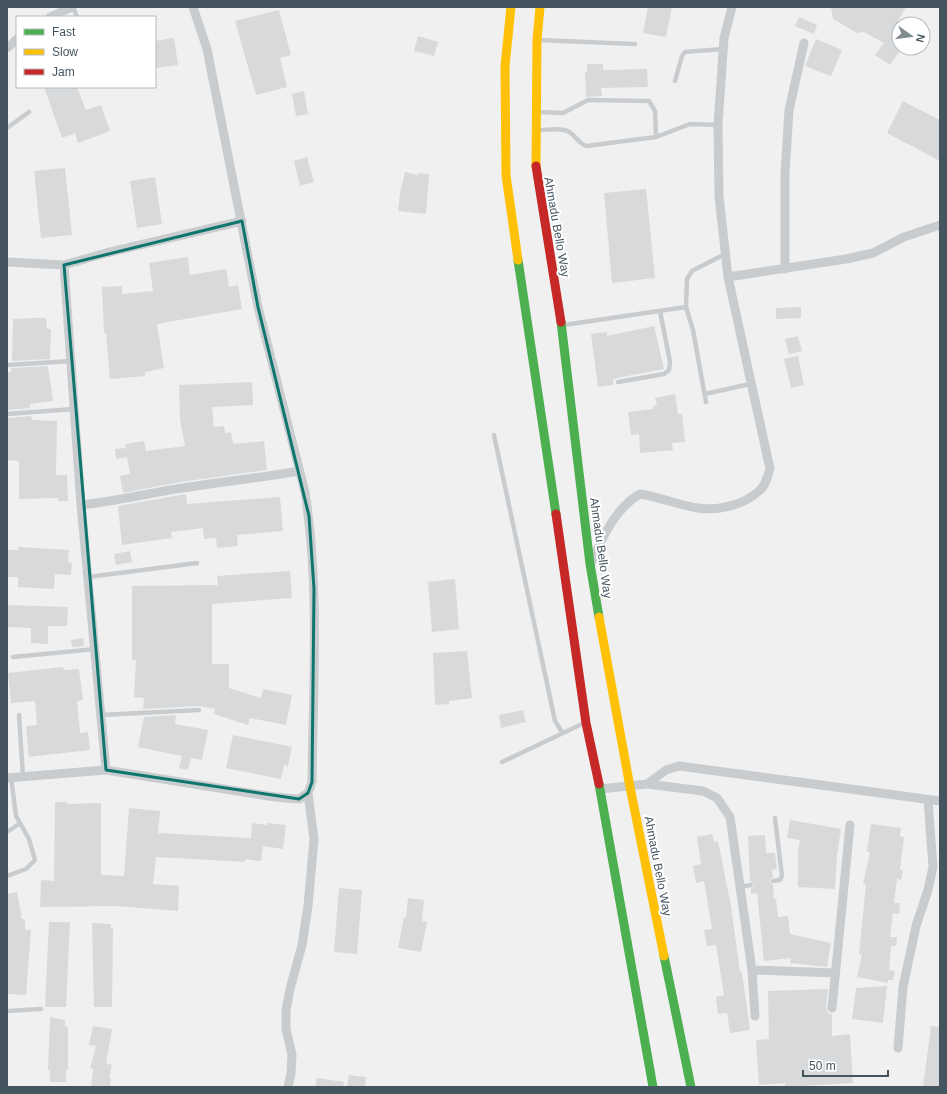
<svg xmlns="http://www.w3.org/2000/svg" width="947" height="1094" font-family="Helvetica,sans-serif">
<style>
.building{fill:#d8d9da}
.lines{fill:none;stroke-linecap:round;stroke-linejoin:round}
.lane{stroke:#c9cccf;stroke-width:4.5}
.street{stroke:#c9cccf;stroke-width:9}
.fast{stroke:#4caf50;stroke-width:9}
.slow{stroke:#ffc107;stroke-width:9}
.jam{stroke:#c62828;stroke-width:9}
.marked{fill:none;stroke:#0f766e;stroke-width:3;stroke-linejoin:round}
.labels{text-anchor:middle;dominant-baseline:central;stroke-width:4;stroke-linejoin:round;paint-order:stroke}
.street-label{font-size:12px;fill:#45555f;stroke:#fff}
</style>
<rect width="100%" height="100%" fill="#f1f0f0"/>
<!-- building -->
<path class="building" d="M648,7H672L666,37L643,33Z
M831,7H906L895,26L899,29V52L890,65L875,55L884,43L864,32L857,33L833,19Z
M279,10L291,55L280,58L287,87L256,95L235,21Z
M799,17L817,25L814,34L795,26Z
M418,36L438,42L434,56L414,51Z
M174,38L178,65L155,68V41Z
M816,39L842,50L831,76L805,66Z
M587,64H603V70L647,69L648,87L601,88L602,96L586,97L585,71L587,72Z
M44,87H77L86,110L101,105L110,131L78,143L75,133L62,138Z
M304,91L308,114L296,116L292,94Z
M903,101L940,120V161L887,133Z
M307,157L314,182L300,186L294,161Z
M65,168L72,235L41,238L34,171Z
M405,172L418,175V173L429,174L426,214L398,211L400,193Z
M155,177L162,224L137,228L130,181Z
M646,189L655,278L612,283L604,193Z
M188,257L190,275L226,269L229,287L238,285L242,309L157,324L164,368L145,372V376L110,379L106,333H104L102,287L122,286V294L153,291L149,263Z
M801,307V318L776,319V308Z
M35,318H46L47,329H51L50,359L12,361L13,319Z
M654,326L664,369L617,378L613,380V385L598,387L591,334L607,332V336Z
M798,336L802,351L789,354L785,339Z
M798,356L804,385L791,388L784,359Z
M48,366L53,401L30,404V408L7,410V373L11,372V368Z
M252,382L253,405L212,407L214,427L224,426L225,433L231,432L233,444L264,441L267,470L180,482L123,493L120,476L130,474L127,457L116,459L115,449L126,448L125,444L144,441L146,451L185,446L180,420L179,385Z
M675,394L678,414H682L685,442L672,443L673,450L640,453L639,434L631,435L628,412L653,409V406L657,405L655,398Z
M31,416L32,420L57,421L56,475H67L68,501H58V498L19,499V461L7,460V418Z
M186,494L187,504L280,497L283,531L237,535L238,546L217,548L216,538L204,539L203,528L171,532L172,538L122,545L118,506Z
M18,547L69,550L68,562L72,563L71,575L55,574L54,589L18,587V577H7V550H18Z
M130,551L132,562L116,565L114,554Z
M290,571L292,598L212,604V664H229V688L261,698L263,689L292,695L286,725L250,718L248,725L214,714L215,709L199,706L143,709L144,698L134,697L136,660H132V586L218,585L217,576Z
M455,579L459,629L432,632L428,582Z
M7,605L68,607L67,626H48V644L31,643V628L7,627Z
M83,638L84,646L72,647L71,640Z
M467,651L472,698L449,701V704L435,705L433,653Z
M63,667L64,670L79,669L83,700L77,701L80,733L88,732L90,750L29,757L26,726L37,725L35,701L11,703L8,673Z
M523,710L526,722L501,728L499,715Z
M176,715L175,724L208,730L202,760L191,758L188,770L179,768L182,756L138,747L144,717Z
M233,735L292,747L288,766L284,765L281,779L226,768Z
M55,802H67V804L101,803V875L124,876L129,808L160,811L158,833L251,838L252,823L267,825V823L286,825L283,849L263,846L261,861L245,859V862L156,857L153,884L179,886L178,911L118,906L40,907L41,880L54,881Z
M790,820L841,829L837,855L835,889L798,887V852L800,840L787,838Z
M871,824L901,828L900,836L904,837L900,870H903L901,880L897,879L894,903H900L899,914L893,913L890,937H897L896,946H891L889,970L895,971L893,980H888V983L857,977L862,955L859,954L866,885L863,884L870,852H867Z
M712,834L714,842L718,841L731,906L740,972H742L750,1030L730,1033L727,1013L718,1014L716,997L724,995L716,945L707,946L704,930L712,929L704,881L696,883L693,866L701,864L697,837Z
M765,835L766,853H775L777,869L772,870L773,877L769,881L773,885L774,899H776L778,917L788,916L790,934L831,943L827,967L790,963L791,958L764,961L757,893L751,894V889L755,885L750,881L748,836Z
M339,888L362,890L357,954L334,952Z
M17,892L22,919H25V930H31L26,995L7,994V894Z
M408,898L424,900L422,921L427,922L421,952L398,948L404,917L406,918Z
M49,922H70L66,1007H45Z
M92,923L111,924V928H113L112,1007H94Z
M887,986L883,1023L852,1019L856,988Z
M828,989L826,1008L828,1013L832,1014V1036L850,1034L853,1083L801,1086H785V1083L759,1085L756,1040L769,1039L768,991Z
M50,1017L65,1020V1027H68V1070H66V1082H50V1070H48Z
M93,1026L112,1029L106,1063L112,1065L109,1078H111L110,1087H91L93,1069L90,1068L96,1046L89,1045Z
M931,1026L940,1027V1087H923Z
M349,1075L366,1077L365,1087H347Z
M317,1078L344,1082L343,1087H315Z"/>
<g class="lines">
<!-- lane -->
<path class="lane" d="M73,7L77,17
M538,40L635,44
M675,81L682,56L685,52L723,49
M539,112L563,113L588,100L649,101L655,111L656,137L586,146C579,143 577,138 571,133C563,127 550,130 539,130
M7,128L29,112
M656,137L690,124L718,125
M686,307L687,279L692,271L725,254
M564,325L686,307L693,330L706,402
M7,365L71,361
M618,382L664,374L669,370L670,362L660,311
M705,394L750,384
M7,414L74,409
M494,435L555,721L562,732
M88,577L197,563
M13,657L95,649
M19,715L23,777
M101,715L199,710
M502,762L584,723
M7,832L19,824
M7,876L26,869L35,860L29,839L16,816L11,777
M773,881L780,880L782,876L775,818
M739,887L751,885
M7,1011L41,1009"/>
<!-- street -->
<path class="street" d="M50,17L72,7
M7,48L17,39
M7,262L64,265L106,253L242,221
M64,265L81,505L106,770
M785,269V174L789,110L804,43
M728,277L846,259L873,253L904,237L940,225
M81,505C120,501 157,491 196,486C230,481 265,477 299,471
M591,563C603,537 615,508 640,494C660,497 678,505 698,508C718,511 744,505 759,491C766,486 767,477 770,469L728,277L719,196L718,125L724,38L732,7
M7,778L106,770L275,797L299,799L308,793L312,782C313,686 320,588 305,492L258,307L207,49L193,7
M647,784L666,770L679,766L940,801
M600,789L647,784L703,791L717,798L730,817L752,970L755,1016
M752,970L835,973
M832,1008L850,825
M898,1048L903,987L916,926L928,890L933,867L928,800
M288,1087L291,1074L292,1055L286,1029V1010L290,989L302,945L308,906L314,839L308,793"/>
<!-- fast -->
<path class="fast" d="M518,260L556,514
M561,322L590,564L599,617
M599,784L653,1087
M664,956L691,1087"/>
<!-- slow -->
<path class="slow" d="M511,7L505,66L506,175L518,260
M536,166L537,40L540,7
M599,617L630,787L664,956"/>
<!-- jam -->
<path class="jam" d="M536,166L561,322
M556,514L586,723L599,784"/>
</g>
<!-- marked area -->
<path class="marked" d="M242,221L258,307L309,516L314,589L312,782L308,793L299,799L106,770L64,265Z"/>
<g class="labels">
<!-- street labels -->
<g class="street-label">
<text transform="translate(557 227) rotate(80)">Ahmadu Bello Way</text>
<text transform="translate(601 548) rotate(82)">Ahmadu Bello Way</text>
<text transform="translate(658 866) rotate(79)">Ahmadu Bello Way</text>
</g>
</g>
<!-- border -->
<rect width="947" height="1094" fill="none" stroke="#45555f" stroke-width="16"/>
<!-- legend -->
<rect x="16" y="16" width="140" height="72" fill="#ffffff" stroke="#b5bbbf"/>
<rect x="24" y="29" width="20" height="6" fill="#4caf50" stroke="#b5bbbf"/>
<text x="52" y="36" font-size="12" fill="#45555f">Fast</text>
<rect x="24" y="49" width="20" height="6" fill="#ffc107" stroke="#b5bbbf"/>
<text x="52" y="56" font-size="12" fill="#45555f">Slow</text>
<rect x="24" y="69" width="20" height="6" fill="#c62828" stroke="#b5bbbf"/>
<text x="52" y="76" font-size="12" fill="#45555f">Jam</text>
<!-- north arrow -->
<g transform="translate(911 36) rotate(104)"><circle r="19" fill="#ffffff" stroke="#b5bbbf"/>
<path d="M0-3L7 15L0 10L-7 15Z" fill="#818b92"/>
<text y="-6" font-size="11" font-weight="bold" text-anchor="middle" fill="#45555f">N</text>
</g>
<!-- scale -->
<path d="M803 1070v6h85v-6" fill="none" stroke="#45555f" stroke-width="2"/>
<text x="809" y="1070" font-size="12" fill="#45555f" stroke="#ffffff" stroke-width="3" paint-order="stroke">50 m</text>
</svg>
